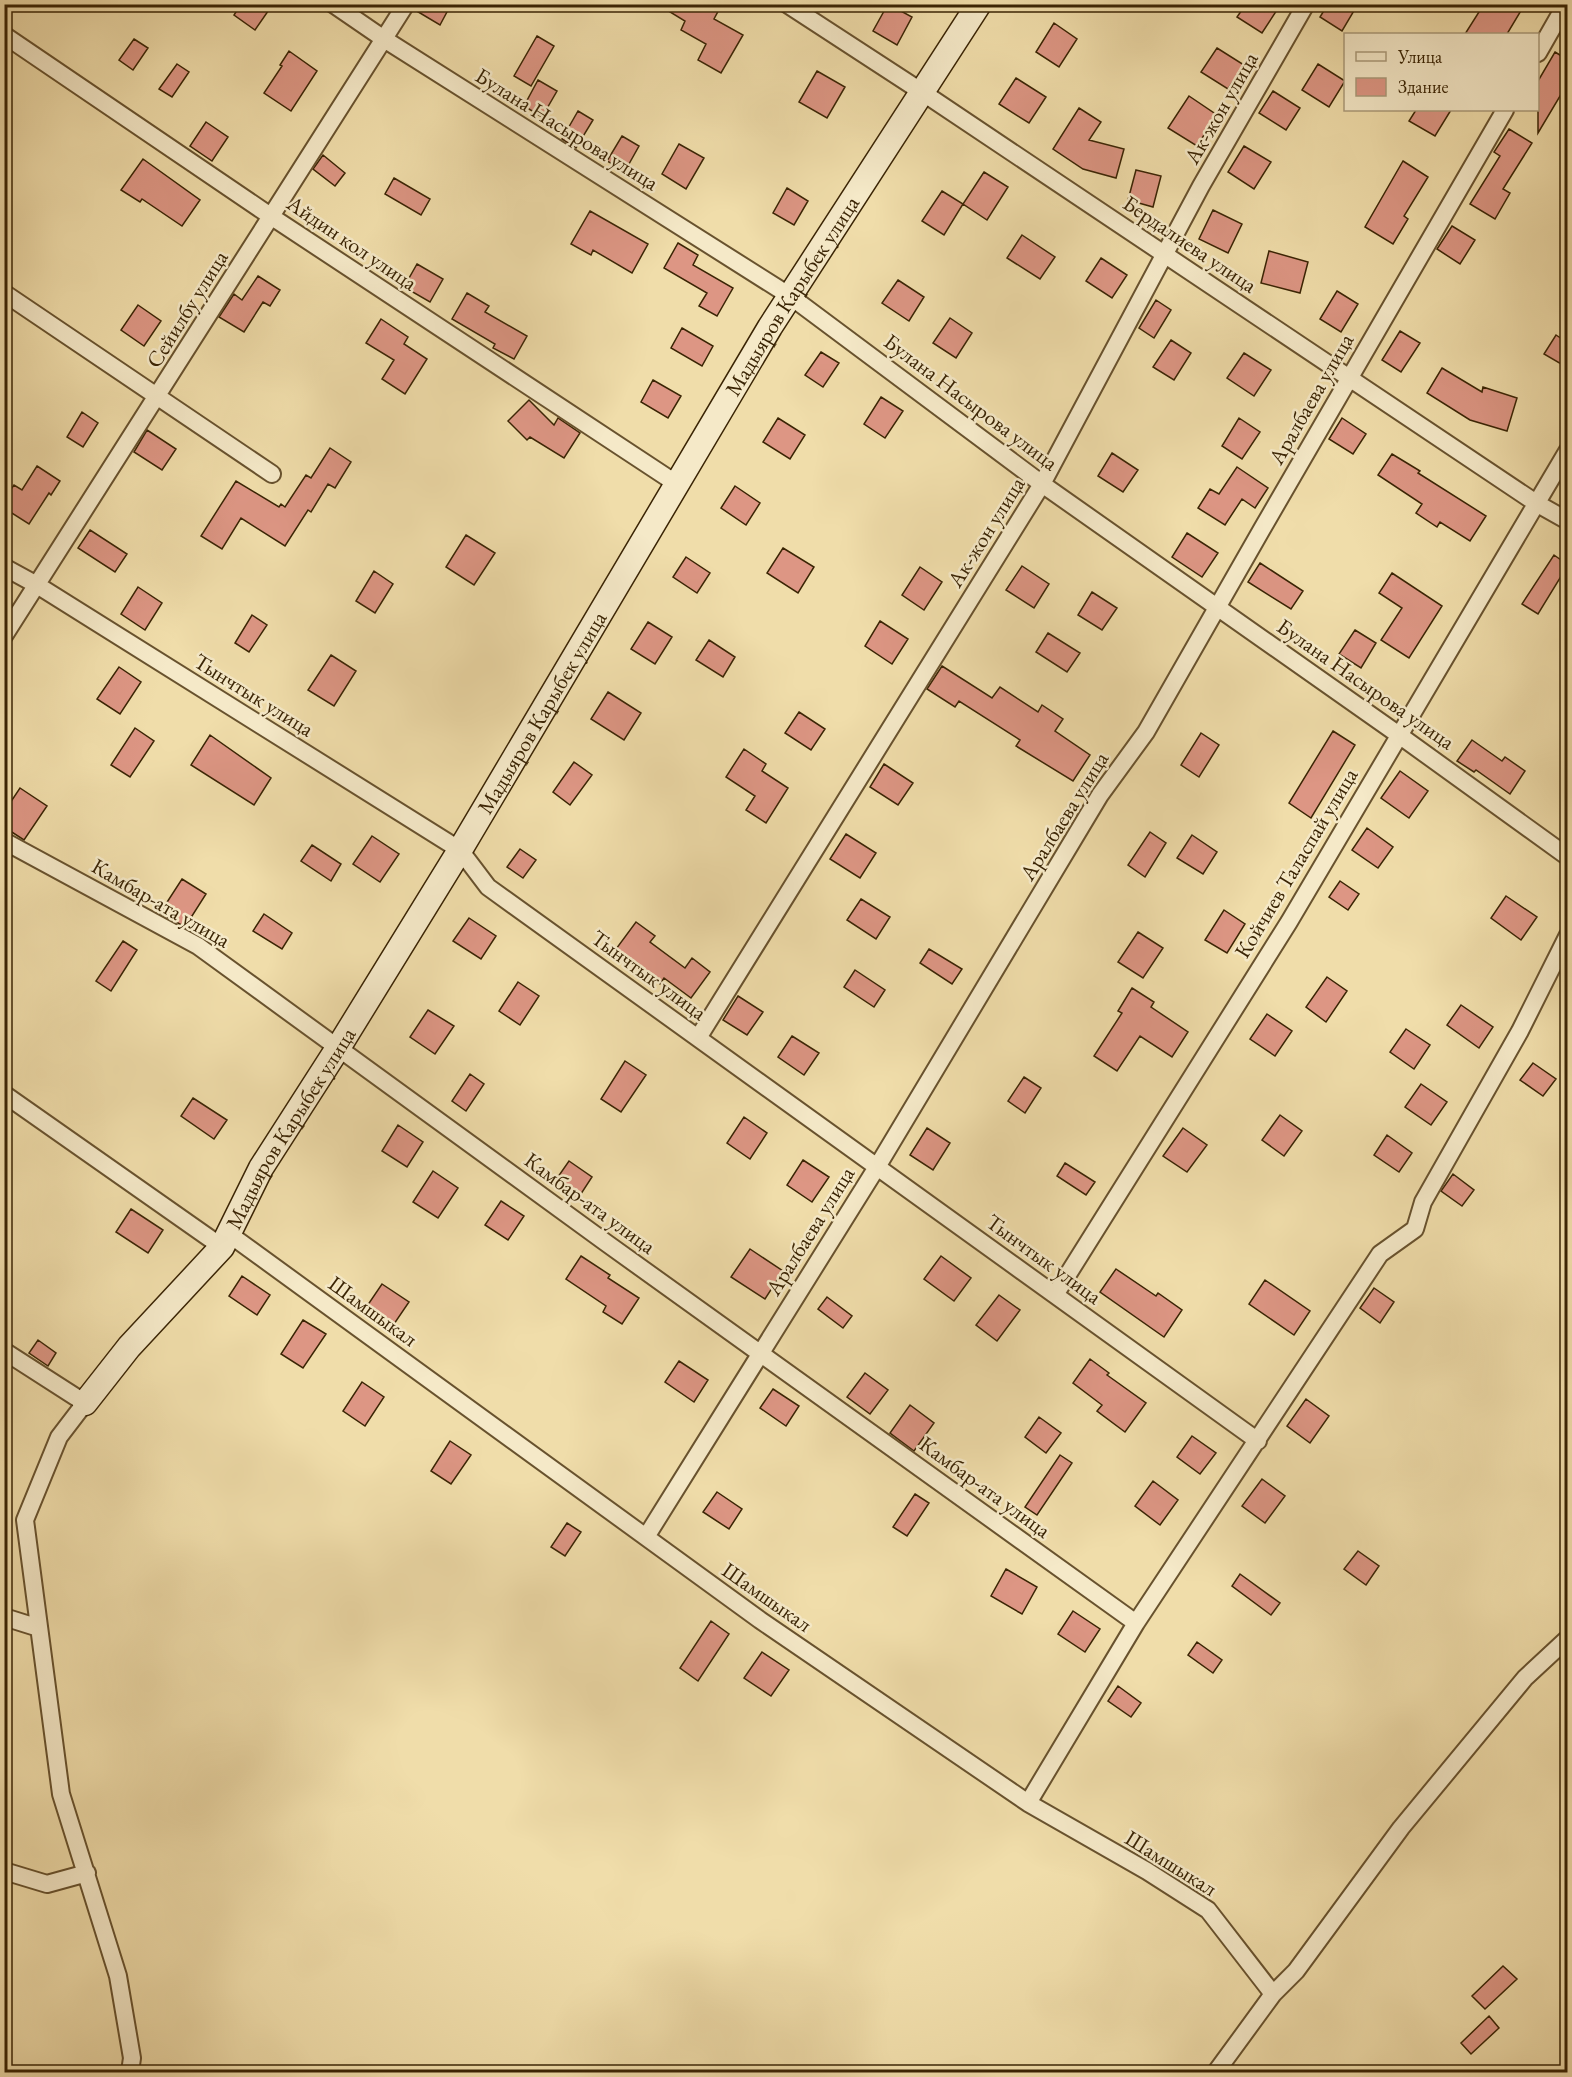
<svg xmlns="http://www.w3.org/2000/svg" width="1572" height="2077" font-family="'EB Garamond',serif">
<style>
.building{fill:#dd9684;stroke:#3a2404;stroke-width:1.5}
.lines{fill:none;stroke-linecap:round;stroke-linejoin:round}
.street-casing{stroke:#68522e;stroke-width:20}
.secondary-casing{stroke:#3a2404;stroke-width:27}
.street{stroke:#f5e9c8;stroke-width:16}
.secondary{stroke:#f5e9c8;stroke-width:24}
.labels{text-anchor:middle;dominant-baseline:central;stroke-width:5;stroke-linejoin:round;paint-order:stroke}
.street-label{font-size:22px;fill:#3a2404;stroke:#f5e9c8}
</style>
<rect width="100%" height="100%" fill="#f0ddaa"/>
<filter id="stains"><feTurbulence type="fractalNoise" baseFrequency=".00333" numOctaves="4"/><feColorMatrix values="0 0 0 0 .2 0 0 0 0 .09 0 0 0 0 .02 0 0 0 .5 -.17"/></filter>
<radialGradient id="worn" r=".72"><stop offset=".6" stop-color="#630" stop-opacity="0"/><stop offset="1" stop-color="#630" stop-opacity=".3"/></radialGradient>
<!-- building -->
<path class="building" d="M241,4H273L255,30L234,15Z
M416,4H439L448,10L440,25L415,10Z
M657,4H722L714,19L743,35L721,73L698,60L706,44L681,30L685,21Z
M888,4L912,17L897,45L873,31Z
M1246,4H1269L1277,10L1262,33L1237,17Z
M1328,4H1358L1342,31L1320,17Z
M1484,4H1525L1507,34H1465Z
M1054,23L1077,39L1059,67L1036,52Z
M537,36L554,46L531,86L514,76Z
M134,39L148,48L133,70L119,60Z
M1217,48L1244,65L1228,89L1201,72Z
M289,51L317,71L291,111L264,93L282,66L280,65Z
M1555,52L1568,60V94L1563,91L1538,133V81Z
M177,64L189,72L172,97L159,89Z
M1318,64L1345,81L1329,107L1302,90Z
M817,71L845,87L827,118L799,102Z
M1016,78L1046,97L1029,123L999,104Z
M538,80L557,91L542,117L524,106Z
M1273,91L1300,108L1286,130L1259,113Z
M1189,96L1217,115L1197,146L1168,128Z
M1079,108L1101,122L1089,140L1124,149L1116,178L1083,169L1053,149Z
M1416,110H1451L1435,136L1409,121Z
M578,111L593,120L576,148L562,139Z
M206,122L228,137L212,161L190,146Z
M1509,129L1532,143L1503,189L1510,193L1495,219L1470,204L1500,156L1494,152Z
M622,136L639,146L625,171L607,161Z
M679,144L704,158L686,189L662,174Z
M1244,146L1271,162L1254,189L1228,172Z
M323,155L345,173L335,186L313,169Z
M143,159L200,200L182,226L142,199L140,202L121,190Z
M1403,161L1428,177L1404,216L1408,219L1393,244L1365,227Z
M1136,170L1161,176L1153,207L1128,200Z
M984,172L1008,187L987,220L963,204Z
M394,178L430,199L421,215L385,194Z
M787,188L808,201L794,225L773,213Z
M942,191L963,204L944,235L922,221Z
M1213,210L1242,224L1228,253L1199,239Z
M590,211L648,244L632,273L593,250L591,255L571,244Z
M1452,226L1475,240L1460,264L1437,249Z
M1022,235L1055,257L1040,279L1007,258Z
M678,243L698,255L693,265L733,288L717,316L699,306L707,293L664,268Z
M1269,251L1308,262L1300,293L1261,283Z
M1101,258L1127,275L1112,298L1086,281Z
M417,264L443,279L430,302L404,287Z
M258,276L280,290L270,306L263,302L244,332L219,317L234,294L242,300Z
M898,280L924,297L909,321L882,303Z
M1337,291L1358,304L1341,332L1320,319Z
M467,293L489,306L485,312L527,336L514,359L493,348L495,344L452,319Z
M1156,300L1171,310L1154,338L1139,328Z
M138,305L161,321L144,346L121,330Z
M950,318L972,333L956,358L933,343Z
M381,319L408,337L404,344L427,359L405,394L382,379L394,360L366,343Z
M682,328L713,346L702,366L671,348Z
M1400,331L1420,343L1401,372L1382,360Z
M1556,335L1568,343V368L1544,354Z
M1171,340L1191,353L1174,380L1153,367Z
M821,352L839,363L823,387L805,375Z
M1244,353L1271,370L1254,396L1227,378Z
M1442,368L1482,392L1483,387L1517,398L1507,431L1470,420L1427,393Z
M653,380L681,396L668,418L641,402Z
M881,397L903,411L885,438L864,424Z
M529,400L554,425L558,418L580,433L564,458L530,437L527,440L508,421Z
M82,412L98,423L83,447L67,437Z
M778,418L805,435L790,459L763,442Z
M1239,418L1260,432L1242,459L1222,446Z
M1342,418L1366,434L1353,454L1329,439Z
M147,430L176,449L162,470L134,452Z
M330,448L351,462L335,488L328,484L311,512L308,510L285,546L241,518L222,549L201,536L236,481L279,507L281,504L285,507L306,475L311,478Z
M1112,453L1138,470L1123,492L1098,476Z
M1392,454L1420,471L1418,473L1486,516L1470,541L1440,522L1437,527L1416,513L1422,504L1378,475Z
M37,466L60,481L51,495L49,493L29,524L4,508V499L14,485L22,490Z
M1237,467L1268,488L1255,508L1242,499L1225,525L1198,508L1210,489L1219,494Z
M735,486L760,503L746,525L721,508Z
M90,530L127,554L115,572L78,548Z
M1187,533L1218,553L1202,577L1172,557Z
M466,535L495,553L474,585L446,567Z
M783,548L814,567L798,593L767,573Z
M1554,555L1568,565L1538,614L1522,604Z
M686,557L710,573L697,593L673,577Z
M1260,563L1303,591L1291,609L1248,582Z
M1022,566L1049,584L1034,608L1006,590Z
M920,567L942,582L924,610L902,595Z
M374,571L393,584L375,613L356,601Z
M1392,573L1442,606L1409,658L1381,640L1402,608L1379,593Z
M138,587L162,603L145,630L121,614Z
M1092,592L1117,608L1102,630L1078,615Z
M252,615L267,625L249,652L235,643Z
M880,621L908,639L892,664L865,646Z
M648,622L672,637L655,664L631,649Z
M1355,630L1376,643L1361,668L1339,654Z
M1048,633L1080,653L1067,672L1036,652Z
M709,640L735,657L723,677L696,660Z
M331,655L356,671L334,706L308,690Z
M942,666L992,698L1000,687L1038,712L1042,705L1063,719L1055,731L1090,755L1073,781L1016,746L1020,740L959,701L955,707L927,689Z
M119,667L141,682L120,714L97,699Z
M608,692L641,713L624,740L591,719Z
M799,712L825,729L811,750L785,733Z
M135,728L154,741L130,777L111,765Z
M1333,731L1355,745L1311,818L1289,803Z
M1201,733L1219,745L1199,777L1181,765Z
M210,735L271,778L254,805L191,765Z
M1472,740L1502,761L1505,757L1525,771L1510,794L1476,770L1474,772L1457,761Z
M744,749L766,764L762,771L788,788L766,823L746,810L755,796L726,777Z
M574,762L592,775L570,805L553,792Z
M884,764L913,783L898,805L870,787Z
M1400,771L1428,791L1409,818L1381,798Z
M20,788L47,806L24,840L4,827V812Z
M1367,828L1393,847L1378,868L1352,850Z
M1150,832L1166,843L1145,877L1128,865Z
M846,834L876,853L860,878L830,859Z
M1192,835L1217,852L1203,874L1177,858Z
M372,836L399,854L380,882L353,864Z
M312,845L341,864L331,881L301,861Z
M520,849L536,860L523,878L507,867Z
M182,879L206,894L185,927L160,913Z
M1340,881L1359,894L1348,910L1329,897Z
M1506,896L1537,917L1521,940L1491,918Z
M861,899L890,917L876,939L847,920Z
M1224,910L1245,924L1227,953L1205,940Z
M264,914L292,933L282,949L253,931Z
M469,918L496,936L481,959L453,941Z
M636,922L655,936L650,942L685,968L692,958L710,972L691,998L664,978L660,984L616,949Z
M1138,932L1163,948L1143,978L1118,962Z
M123,941L137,950L111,991L96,981Z
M929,949L962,969L952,984L920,963Z
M855,970L885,990L874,1007L844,987Z
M1327,977L1347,991L1326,1022L1306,1007Z
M518,982L539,996L520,1025L499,1011Z
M1132,988L1154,1002L1151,1007L1188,1032L1172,1057L1140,1036L1117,1071L1094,1056L1122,1013L1118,1011Z
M738,996L763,1012L747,1035L723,1020Z
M1461,1005L1493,1027L1479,1048L1447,1025Z
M428,1010L454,1026L435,1054L410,1037Z
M1267,1014L1292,1031L1275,1056L1250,1039Z
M1406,1029L1430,1045L1414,1069L1390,1052Z
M792,1036L819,1053L804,1075L778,1057Z
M625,1061L646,1075L621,1112L601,1099Z
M1533,1063L1556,1079L1543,1096L1520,1080Z
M470,1074L484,1084L466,1111L452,1101Z
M1024,1077L1041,1088L1025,1113L1008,1101Z
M1421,1084L1447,1102L1431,1125L1405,1107Z
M193,1098L227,1120L214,1139L181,1116Z
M1280,1115L1302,1131L1284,1156L1262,1140Z
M744,1117L767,1133L750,1159L727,1143Z
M398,1125L423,1142L407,1167L382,1151Z
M927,1128L950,1143L933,1170L910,1155Z
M1183,1128L1207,1145L1187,1172L1163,1156Z
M1387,1135L1412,1153L1399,1172L1374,1155Z
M803,1160L829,1177L812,1202L787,1185Z
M569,1161L592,1177L577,1200L553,1184Z
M1065,1163L1095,1182L1086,1195L1057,1176Z
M433,1171L458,1188L438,1218L413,1202Z
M1453,1174L1474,1190L1462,1206L1441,1191Z
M501,1201L524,1216L508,1240L485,1225Z
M131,1209L163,1230L148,1253L116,1232Z
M750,1249L783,1271L765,1299L731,1277Z
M581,1256L610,1275L608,1278L639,1298L622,1324L603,1312L606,1306L566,1279Z
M941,1256L971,1278L954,1301L924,1279Z
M1116,1269L1156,1296L1158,1293L1182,1310L1164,1337L1100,1292Z
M242,1276L270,1295L257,1315L229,1296Z
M1265,1280L1310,1311L1294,1335L1249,1304Z
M382,1284L409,1302L392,1327L365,1309Z
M1374,1288L1394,1302L1380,1323L1360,1308Z
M999,1295L1020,1310L997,1341L976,1325Z
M827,1297L852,1316L843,1328L818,1309Z
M303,1320L326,1334L303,1368L281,1354Z
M38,1340L56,1353L48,1366L29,1353Z
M1090,1359L1109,1373L1107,1375L1146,1403L1125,1432L1097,1411L1102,1405L1073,1383Z
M679,1361L708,1380L694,1402L665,1382Z
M865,1373L888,1390L870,1414L847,1397Z
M362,1382L384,1397L365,1426L343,1411Z
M773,1389L799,1406L786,1426L760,1408Z
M1306,1399L1329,1416L1310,1443L1287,1426Z
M910,1405L934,1423L914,1451L890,1433Z
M1039,1417L1061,1433L1046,1453L1025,1437Z
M1192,1436L1216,1453L1200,1474L1177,1457Z
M450,1441L471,1455L451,1484L431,1471Z
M1060,1455L1072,1463L1037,1515L1025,1507Z
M1262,1479L1285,1496L1265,1523L1242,1506Z
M1153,1481L1178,1500L1160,1525L1135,1506Z
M717,1492L742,1509L729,1529L703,1512Z
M915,1494L929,1503L907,1536L893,1527Z
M567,1523L581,1532L565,1556L551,1547Z
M1358,1551L1379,1566L1366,1585L1344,1569Z
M1006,1569L1037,1587L1022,1614L991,1596Z
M1240,1574L1280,1603L1271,1615L1232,1586Z
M1073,1611L1100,1629L1085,1652L1058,1634Z
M711,1621L729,1634L698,1681L680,1668Z
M1197,1642L1222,1660L1213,1673L1188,1655Z
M762,1652L789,1670L771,1696L744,1678Z
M1118,1686L1141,1703L1131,1717L1108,1701Z
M1503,1966L1517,1979L1485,2009L1472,1996Z
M1489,2016L1499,2028L1471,2054L1461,2043Z"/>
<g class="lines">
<defs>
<path id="street" d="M333,4L384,39L790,296L1042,484L1399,735L1568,857
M787,4L922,92L1536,503L1568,521
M4,35L272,217L677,484
M1538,53L1566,4
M4,293L272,474
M4,567L37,585L460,850L488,887L1258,1441
M4,636L406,4
M4,841L198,946L605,1242L1136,1623
M698,1038L1042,484L1201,186L1306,4
M4,1094L222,1247
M229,1234L760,1620L1028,1803L1147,1871L1208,1910L1273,1994
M1055,1295L1289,922L1568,450
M4,1351L85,1403L59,1437L25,1520L61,1794L118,1976L132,2058L130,2072
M646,1537L877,1167L1100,795L1146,732L1262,529L1505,110
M4,1617L39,1628
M1028,1803L1136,1623L1380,1254L1415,1229L1423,1202L1520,1031L1568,935
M4,1871L47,1884L87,1873
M1216,2072L1273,1994L1296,1971L1401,1828L1525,1678L1568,1638"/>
<g id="secondary">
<path id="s1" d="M85,1403L129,1347L222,1247L261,1168L338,1048L460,850L770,327L979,4"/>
</g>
</defs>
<!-- street casing -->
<use href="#street" class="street-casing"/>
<!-- secondary casing -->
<use href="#secondary" class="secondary-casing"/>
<!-- street -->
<use href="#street" class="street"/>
<!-- secondary -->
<use href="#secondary" class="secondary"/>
</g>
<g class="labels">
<!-- street labels -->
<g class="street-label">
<text transform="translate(1221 108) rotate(-60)">Ак-жон улица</text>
<text transform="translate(567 129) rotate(32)">Булана Насырова улица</text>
<text transform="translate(352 243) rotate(34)">Айдин кол улица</text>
<text transform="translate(1190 244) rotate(34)">Бердалиева улица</text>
<text stroke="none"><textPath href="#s1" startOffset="1317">Мадыяров Карыбек улица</textPath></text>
<text transform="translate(187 309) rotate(-58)">Сейилбу улица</text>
<text transform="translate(1311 399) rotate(-60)">Аралбаева улица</text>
<text transform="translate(971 402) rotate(37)">Булана Насырова улица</text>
<text transform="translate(986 532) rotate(-58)">Ак-жон улица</text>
<text transform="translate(1366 684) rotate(35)">Булана Насырова улица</text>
<text transform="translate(254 695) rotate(32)">Тынчтык улица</text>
<text stroke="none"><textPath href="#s1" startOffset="831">Мадыяров Карыбек улица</textPath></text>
<text transform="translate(1064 816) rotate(-58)">Аралбаева улица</text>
<text transform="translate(1296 863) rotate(-59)">Койчиев Таласпай улица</text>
<text transform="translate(161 903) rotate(30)">Камбар-ата улица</text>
<text transform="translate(649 975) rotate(36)">Тынчтык улица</text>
<text stroke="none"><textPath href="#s1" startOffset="345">Мадыяров Карыбек улица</textPath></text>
<text transform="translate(590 1203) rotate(36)">Камбар-ата улица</text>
<text transform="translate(810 1231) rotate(-58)">Аралбаева улица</text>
<text transform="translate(1044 1259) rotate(36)">Тынчтык улица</text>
<text transform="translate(373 1311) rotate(36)">Шамшыкал</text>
<text transform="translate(985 1487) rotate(36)">Камбар-ата улица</text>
<text transform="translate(767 1597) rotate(35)">Шамшыкал</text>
<text transform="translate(1171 1863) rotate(32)">Шамшыкал</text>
</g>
</g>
<!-- margin -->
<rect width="1572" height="2077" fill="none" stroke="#f0ddaa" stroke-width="24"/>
<rect x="6" y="6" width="1560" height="2065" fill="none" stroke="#3a2404" stroke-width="3"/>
<rect x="12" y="12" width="1548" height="2053" fill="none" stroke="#3a2404" stroke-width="1.5"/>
<!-- legend -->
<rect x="1344" y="33" width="195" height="78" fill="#f5e9c8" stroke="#aa9a7a" stroke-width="1.5"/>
<rect x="1356" y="52" width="30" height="9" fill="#f5e9c8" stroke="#aa9a7a" stroke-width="1.5"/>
<text x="1398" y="63" font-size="18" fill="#3a2404">Улица</text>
<rect x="1356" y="78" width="30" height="18" fill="#dd9684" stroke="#aa9a7a" stroke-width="1.5"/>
<text x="1398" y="93" font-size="18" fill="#3a2404">Здание</text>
<rect width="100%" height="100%" filter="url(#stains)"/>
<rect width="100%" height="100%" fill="url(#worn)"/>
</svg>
